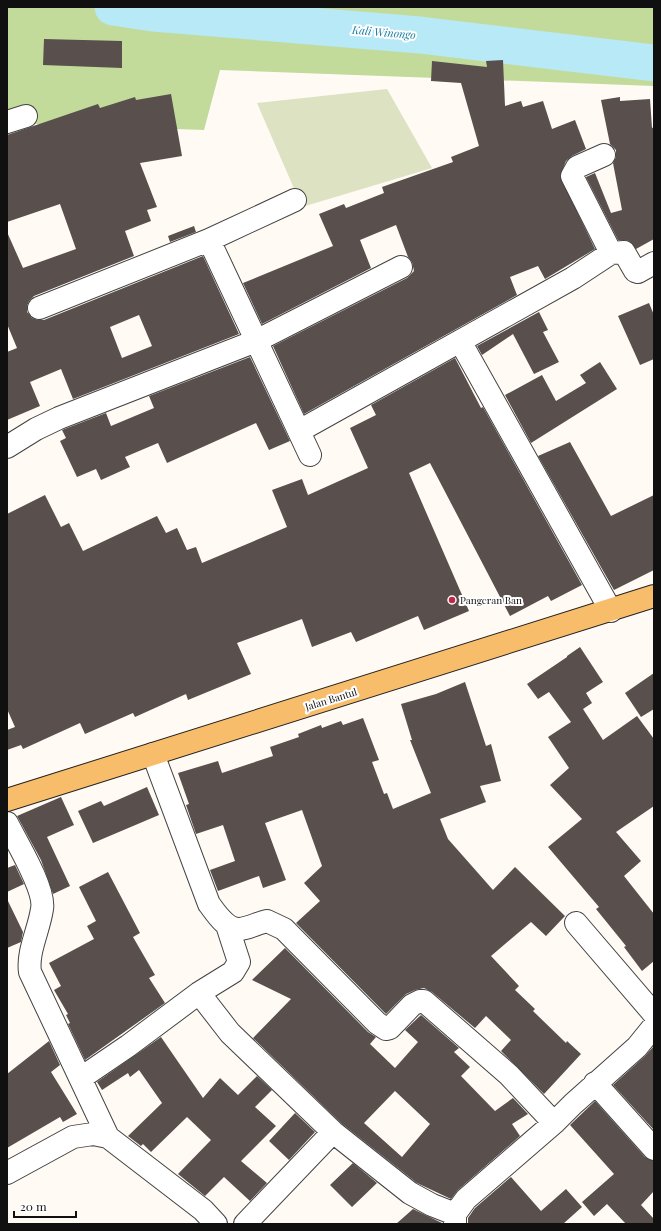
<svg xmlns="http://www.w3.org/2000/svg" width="661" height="1231" font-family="'Playfair Display',serif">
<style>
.forest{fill:#c2db9b}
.cemetery{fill:#dde2c3}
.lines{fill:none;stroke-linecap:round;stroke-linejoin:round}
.river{stroke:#b8e9f6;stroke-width:37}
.building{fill:#594f4c;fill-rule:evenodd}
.minor-casing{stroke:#434343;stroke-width:24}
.major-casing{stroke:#212121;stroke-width:24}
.minor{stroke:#fff;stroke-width:22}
.major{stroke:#f8bd6a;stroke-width:22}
.poi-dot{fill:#c12748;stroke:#fff;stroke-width:1.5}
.labels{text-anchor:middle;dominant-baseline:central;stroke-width:4;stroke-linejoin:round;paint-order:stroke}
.poi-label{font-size:10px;fill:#101010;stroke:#fff;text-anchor:start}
.street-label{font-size:10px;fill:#101010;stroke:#fff}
.water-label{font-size:11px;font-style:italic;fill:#187da3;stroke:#fff}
</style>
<rect width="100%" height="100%" fill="#fffaf3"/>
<!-- forest -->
<path class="forest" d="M7,7H654V86L220,70L204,130L7,123Z"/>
<!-- cemetery -->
<path class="cemetery" d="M387,89L432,168L302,207L257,103Z"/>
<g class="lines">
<!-- river -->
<path class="river" d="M113,7L153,13L420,35L654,63"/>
</g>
<!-- building -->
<path class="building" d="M44,39L122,41V68L43,65Z
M503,60L505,106L521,101L523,107L543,101L552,129L575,120L586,149L572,156L566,161L560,176L595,249L545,279L538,266L510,277L517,295L304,414L273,346L407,278L414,271L412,262L408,257L396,225L360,240L371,268L262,324L243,283L333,246L319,214L344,204L346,208L384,193L382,187L453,162L451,157L479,146L461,83L431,81L432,61L487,67L486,61Z
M171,94L182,156L140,163L157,207L147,210L151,221L125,231L134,256L34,296L29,301L27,306V312L32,318L38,320H44L203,256L239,334L73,399L61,369L30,382L40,406L7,420V352L17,348L7,324V232L23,268L76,249L60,204L7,222V135L98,104L100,108L135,97L136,100ZM139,315L152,346L122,358L110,327Z
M620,97V101L650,99L652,128L654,127V239L636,249L629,241L618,240L586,177L595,173L611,213L622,210L613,163L616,157V150L610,144L601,100Z
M194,226L196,232L170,242L168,236Z
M649,303L654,315V359L640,365L618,316Z
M539,312L548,330L543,332L559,362L534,374L513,334L482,355L477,346Z
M250,357L290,441L269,450L256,423L167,463L158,443L125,457L130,467L101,480L96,469L77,477L60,441L66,438L62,430L106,413L111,426L154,408L149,396Z
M455,358L481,408L483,407L582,585L551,601L548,596L510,616L430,463L409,473L469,611L424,630L418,616L356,642L351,632L312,647L302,619L237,643L251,674L188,700L186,694L135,717L133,713L85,734L80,723L23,749L21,745L7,750V730L15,727L7,709V514L45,495L61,527L69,523L83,551L157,516L166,533L177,528L187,550L196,547L202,563L287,527L272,490L302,479L308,495L368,468L350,428L376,415L371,405Z
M600,362L617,389L531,443L505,395L542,375L556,401L586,383L580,375Z
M570,442L611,516L654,495V570L614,590L538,456Z
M580,647L603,682L586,693L592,703L583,709L603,740L637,716L654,739V806L616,832L641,861L624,876L654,914V961L642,971L624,947L626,946L596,909L599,907L548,847L582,819L550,785L569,768L548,737L571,722L549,692L538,699L527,684L567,657V656Z
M654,673V709L641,717L625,693Z
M465,682L486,746L491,744L501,781L480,786L486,802L440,819L448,839L493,890L515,867L565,916L546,936L531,922L491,956L519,986L515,990L535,1009L533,1011L566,1043L567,1041L581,1054L544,1094L501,1051L511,1040L486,1016L475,1028L432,992L424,988L415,990L406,994L386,1014L296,923L320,901L304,883L322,866L302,810L265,823L286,880L263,888L259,876L218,891L210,870L235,861L223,825L196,834L186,805L189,804L178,773L218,761L222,773L273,756L270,747L299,737L298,734L321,725L322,728L341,721L343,725L363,718L379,760L372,762L384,794L387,793L393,809L431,793L410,740H412L401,704L436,694Z
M147,787L159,815L93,843L78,811L101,801L104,806Z
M61,797L74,825L47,837L70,886L53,894L41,860L17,816Z
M15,865L24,884L7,892V868Z
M108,872L140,933L133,937L155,975L149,978L165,1003L85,1060L68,1024L70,1023L66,1015L68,1014L54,990L61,986L49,963L94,939L87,926L96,921L79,887Z
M7,899L23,932L21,942L7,948Z
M285,948L368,1032L376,1037L370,1044L395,1068L418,1042L405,1030L421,1015L459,1048L454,1052L470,1067L461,1076L495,1111L513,1098L528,1114L512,1124L520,1136L458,1190L451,1199L417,1183L341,1123L253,1038L291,999L252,980ZM395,1091L430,1124L402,1157L364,1123Z
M161,1037L203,1098L220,1078L238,1095L257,1076L272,1090L255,1107L276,1126L241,1161L267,1183L250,1201L224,1177L205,1196L178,1174L211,1140L187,1117L151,1152L143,1144L141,1146L128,1136L162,1103L139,1070L130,1077L128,1073L102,1090L97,1082Z
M49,1041L60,1065L51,1072L77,1114L63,1122L60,1117L7,1148V1074Z
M654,1046V1130L613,1085L645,1056Z
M595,1101L645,1157L654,1161V1191L641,1205L654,1219V1224H626L607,1204L594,1216L582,1202L614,1174L570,1125Z
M295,1113L315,1132L289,1160L269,1141Z
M353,1163L377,1183L352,1207L330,1185Z
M511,1177L541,1211L566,1189L582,1207L563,1224H468V1218L475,1208Z
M413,1209L442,1223V1224H396Z"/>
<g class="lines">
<defs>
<path id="minor" d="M7,122L26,116
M604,155L577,167L572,176L611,253
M209,240L310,455
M39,308L209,240L295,200
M460,341L611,611
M299,431L573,278L611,253L624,252L635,271L638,272L654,263
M7,447L36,429L59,418L256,341L401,267
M153,754L209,904C216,913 226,930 240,929C249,928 258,923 267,921L284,929L377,1023L386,1029L390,1028L412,1005L420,1001H424L509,1075L554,1123
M7,823C16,841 46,890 42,909C39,930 27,952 30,972L108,1137L203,1210L216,1224
M576,923L654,1014
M199,993L230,1033L333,1132L410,1193L432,1205L455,1214
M81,1078L128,1046L199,993L233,972L239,962L227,925
M595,1083L654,1149
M7,1173L73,1137L93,1134L108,1137
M245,1224L333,1132
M455,1224V1214L466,1199L554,1123L573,1104L637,1047L654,1026"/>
<path id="major" d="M7,800L654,596"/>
</defs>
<!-- minor casing -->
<use href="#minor" class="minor-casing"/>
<!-- major casing -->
<use href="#major" class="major-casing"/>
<!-- minor -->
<use href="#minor" class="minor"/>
<!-- major -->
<use href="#major" class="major"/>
</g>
<!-- markers -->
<circle class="poi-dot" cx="452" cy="600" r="4"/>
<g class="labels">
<!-- poi labels -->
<g class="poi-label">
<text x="460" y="600">Pangeran Ban</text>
</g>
<!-- street labels -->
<g class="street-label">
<text transform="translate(331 699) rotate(-17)">Jalan Bantul</text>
</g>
<!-- water labels -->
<g class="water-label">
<text transform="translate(384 32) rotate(5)">Kali Winongo</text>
</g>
</g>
<!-- border -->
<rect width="661" height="1231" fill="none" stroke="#101010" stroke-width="16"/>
<!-- scale -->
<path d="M14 1211v6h62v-6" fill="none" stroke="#101010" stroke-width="2"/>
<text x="20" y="1211" font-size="12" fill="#101010" stroke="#ffffff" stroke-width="3" paint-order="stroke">20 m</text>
</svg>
